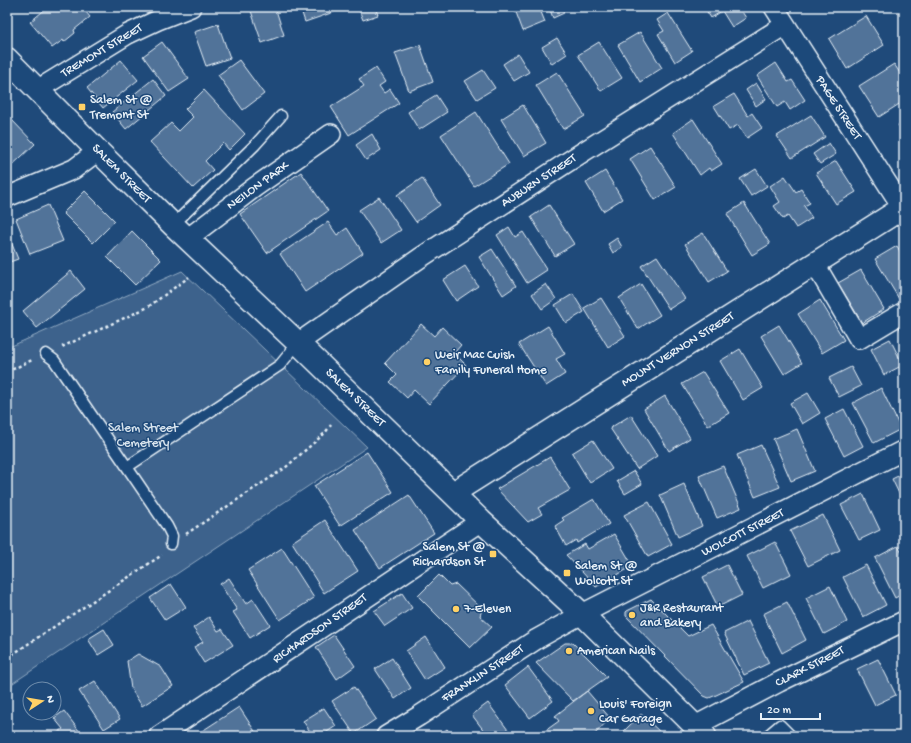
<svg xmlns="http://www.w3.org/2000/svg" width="911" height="743" font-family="'Gochi Hand',sans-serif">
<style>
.green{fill:#3c628c;stroke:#92aac2}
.building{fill:#517399;stroke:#e8f1f8}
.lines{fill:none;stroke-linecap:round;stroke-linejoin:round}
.lane-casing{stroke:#e8f1f8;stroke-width:13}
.street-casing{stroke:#e8f1f8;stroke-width:22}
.secondary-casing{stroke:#e8f1f8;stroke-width:25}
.path{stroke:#e8f1f8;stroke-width:2.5;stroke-dasharray:3 3;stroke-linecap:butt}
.lane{stroke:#1f4a7a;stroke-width:10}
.street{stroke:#1f4a7a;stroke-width:19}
.secondary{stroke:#1f4a7a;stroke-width:22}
.poi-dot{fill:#ffd166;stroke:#1f4a7a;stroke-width:1.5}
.labels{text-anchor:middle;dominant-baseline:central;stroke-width:3;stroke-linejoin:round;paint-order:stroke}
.street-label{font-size:13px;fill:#e8f1f8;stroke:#1f4a7a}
.poi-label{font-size:13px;fill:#e8f1f8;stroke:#1f4a7a;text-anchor:start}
.park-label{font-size:13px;fill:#d7e3ed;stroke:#1f4a7a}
</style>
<rect width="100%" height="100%" fill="#1f4a7a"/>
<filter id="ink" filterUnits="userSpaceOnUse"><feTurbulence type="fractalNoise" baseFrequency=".025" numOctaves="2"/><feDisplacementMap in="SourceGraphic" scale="8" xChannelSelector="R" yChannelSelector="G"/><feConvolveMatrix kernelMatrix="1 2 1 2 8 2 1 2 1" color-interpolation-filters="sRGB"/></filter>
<g filter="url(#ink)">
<!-- green -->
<path class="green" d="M182,271L367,447L7,687V348Z"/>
<!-- building -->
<path class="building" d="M48,7H82L90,17L74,30L75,33L64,42L63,40L52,48L30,22Z
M261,7H275L284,35L262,43L251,11Z
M300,7H332L334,12L305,22Z
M358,7H375L378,15L363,20Z
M514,7H539L545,22L523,31Z
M549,7H562L564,13L553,18Z
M595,7H606L598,12Z
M704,7H739L746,18L732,27L722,11L711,18Z
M668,13L692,51L675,62L658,34L664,31L657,20Z
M866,16L884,45L847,69L829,39Z
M218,24L230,58L206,66L194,32Z
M640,32L662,68L640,82L618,45Z
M557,38L567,54L552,64L542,47Z
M162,42L189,79L169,92L143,56Z
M599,42L622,78L601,91L578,55Z
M420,45L433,82L409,91L395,53Z
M518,54L529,72L514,81L503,64Z
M121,60L138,80L103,108L87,88Z
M239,60L264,94L243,110L218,75Z
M776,63L788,82L792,80L805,100L790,110L785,102L777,107L757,76Z
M894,64L904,79V101L879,117L859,86Z
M376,68L385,82L379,86L384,93L390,89L399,103L349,135L331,107L364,86L359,79Z
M483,70L495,88L477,99L465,81Z
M557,72L585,116L563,129L536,85Z
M153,79L166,96L126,129L112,112Z
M756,83L766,99L756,106L746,90Z
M204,90L245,134L229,150L223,143L205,161L213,170L193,188L150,142L171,123L179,131L193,117L185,109Z
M734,94L748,116L752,113L762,128L747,138L738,125L729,130L714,106Z
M436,95L447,112L419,130L408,112Z
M523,105L546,143L524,156L501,119Z
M476,112L509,164L474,186L441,135Z
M811,115L825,137L792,158L777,136Z
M11,119L35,144L7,170V123Z
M693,119L722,164L711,171L709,168L700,175L673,133Z
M904,121V132H903L898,125Z
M372,134L381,150L366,160L356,145Z
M829,143L836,154L820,164L813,154Z
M650,146L676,187L655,200L630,159Z
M836,161L856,192L836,204L816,173Z
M756,169L767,186L751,196L740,179Z
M605,171L622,199L603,211L586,183Z
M301,172L328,211L267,253L240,214Z
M785,176L796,192L801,189L810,203L804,206L812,218L796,228L788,216L783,219L774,206L780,202L770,186Z
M422,178L440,205L416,222L397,195Z
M85,191L115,221L93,243L63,213Z
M379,197L401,230L381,243L359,210Z
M744,203L770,244L752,255L727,214Z
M48,205L63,241L30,254L16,219Z
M549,205L574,244L555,256L531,217Z
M328,222L337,235L347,228L363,253L305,292L280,254Z
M509,227L515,237L523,232L547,270L527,283L497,235Z
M132,231L161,260L135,285L107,257Z
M7,232L18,259L7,263Z
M703,233L727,271L709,282L685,244Z
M617,238L622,247L613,253L608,244Z
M897,246L904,258V296L899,299L875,259Z
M492,249L516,286L503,295L479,257Z
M657,256L685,299L669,309L641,266Z
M465,266L478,286L456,301L443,280Z
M861,270L884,309L862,323L838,283Z
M71,271L85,289L37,328L23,311Z
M546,284L556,299L542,309L532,294Z
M641,284L660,315L638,329L619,298Z
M573,294L584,312L566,323L555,305Z
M601,298L625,336L608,347L584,308Z
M820,300L844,340L822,353L798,314Z
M904,321V336L898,325Z
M421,324L434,336L442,327L461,345L454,353L466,365L429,404L414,390L407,398L390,382L397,375L385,363Z
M779,325L802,363L784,374L761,336Z
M548,326L565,354L556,359L565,374L546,386L519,344Z
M890,339L903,365L884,375L871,349Z
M740,349L763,388L743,400L720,361Z
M851,367L861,386L839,397L829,378Z
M703,372L729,413L708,426L682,384Z
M881,388L901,429L874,443L853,403Z
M808,393L820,413L802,424L790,403Z
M665,396L690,438L669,451L644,409Z
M844,409L863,446L844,456L825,419Z
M631,415L657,456L637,469L610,428Z
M797,429L815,471L791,481L773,439Z
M593,440L612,469L590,483L572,453Z
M761,445L780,487L755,497L737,455Z
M367,452L393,492L340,526L314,486Z
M550,457L570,490L538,508L542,514L528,522L497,489Z
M723,466L741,508L717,518L699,476Z
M634,471L642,484L625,494L617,481Z
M904,473V504L892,479Z
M684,484L702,526L678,537L660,495Z
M863,494L880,530L859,540L841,505Z
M409,495L434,533L380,568L355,530Z
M594,499L609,524L577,543L576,540L566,546L555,526L564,520L562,518Z
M649,502L672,544L648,557L624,515Z
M823,515L840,550L808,566L790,531Z
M325,520L358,571L324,593L292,542Z
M614,534L633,566L596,587L566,555L585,544L588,549Z
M775,542L791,574L763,588L747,556Z
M898,546L904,557V593L895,598L875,558Z
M282,548L314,598L280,620L248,570Z
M727,565L742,595L718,607L703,577Z
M866,565L886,605L863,617L843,577Z
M439,575L450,586L456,584L482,609L480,616L492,627L470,648L418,596Z
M229,578L246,604L253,599L270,625L250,638L233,612L237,610L220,584Z
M171,584L186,607L165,620L150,598Z
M830,586L847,622L824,634L806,598Z
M402,593L412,608L385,626L374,611Z
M651,599L688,636L711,625L744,682L714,696L709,698L704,696L626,616V612L627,611Z
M787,602L806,640L782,653L763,614Z
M209,617L218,631L222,629L233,645L204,663L194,647L203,642L193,628Z
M748,621L769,663L744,675L724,633Z
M104,629L114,645L98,655L88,639Z
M334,635L355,666L337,679L316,647Z
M426,637L445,667L425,680L406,651Z
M565,643H573L607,677L573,701L536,663Z
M138,654L161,667L173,686L142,706L131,689L127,661Z
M392,658L411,688L395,699L375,669Z
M878,659L896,695L875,705L857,669Z
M528,667L553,701L530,718L505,685Z
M95,681L120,719L104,729L79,691Z
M354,687L376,719L354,734L332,701Z
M587,691L610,718L593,736H538L559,721L555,716Z
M488,703L508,730L499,736H488L472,715Z
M239,707L258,736H201L199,733Z
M324,708L336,726L321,736H313L303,721Z
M64,711L83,736H57L56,734L63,729L54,718Z
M641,714L662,734L661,736H619Z
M447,729L453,736H438Z
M828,731L833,736H823Z"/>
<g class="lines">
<defs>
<path id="lane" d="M173,225L255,145L281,116
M46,354L54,360L127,467L280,365L298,343
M127,467L167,526L172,536L171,544
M767,736L780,725L791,736"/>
<path id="street" d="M774,7L903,208
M37,90L128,34L158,20L191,7
M7,197L74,169L98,151
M187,239L255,187L331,134
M815,264L859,339L904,312
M298,343L420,258L583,152L785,25
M695,726L779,682L904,621
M159,736C267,665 373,592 481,521
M386,736L419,716L537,639L582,614L904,450"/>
<path id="secondary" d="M7,59L98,151L173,225L298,343L481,521L582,614L705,736
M453,493L904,207"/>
</defs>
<!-- lane casing -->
<use href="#lane" class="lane-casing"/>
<!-- street casing -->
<use href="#street" class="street-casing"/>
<!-- secondary casing -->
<use href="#secondary" class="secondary-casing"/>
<!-- path -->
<path class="path" d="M62,347L148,307L189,277
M7,372L34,359
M186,534L285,468L325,433L331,425
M7,658L162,555"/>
<!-- lane -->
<use href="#lane" class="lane"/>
<!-- street -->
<use href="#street" class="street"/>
<!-- secondary -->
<use href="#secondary" class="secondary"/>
</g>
</g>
<!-- markers -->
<g class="poi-dot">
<rect x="78" y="103" width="8" height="8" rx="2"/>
<circle cx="427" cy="362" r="4"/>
<rect x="489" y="550" width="8" height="8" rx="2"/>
<rect x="563" y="569" width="8" height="8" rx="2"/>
<circle cx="456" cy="609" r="4"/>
<circle cx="632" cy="615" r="4"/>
<circle cx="569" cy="651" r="4"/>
<circle cx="591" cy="711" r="4"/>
</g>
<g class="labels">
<!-- street labels -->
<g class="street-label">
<text transform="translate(102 51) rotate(-31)">TREMONT STREET</text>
<text transform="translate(838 108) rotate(57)">PAGE STREET</text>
<text transform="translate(121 174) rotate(45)">SALEM STREET</text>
<text transform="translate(539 181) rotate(-33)">AUBURN STREET</text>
<text transform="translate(258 186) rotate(-36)">NEILON PARK</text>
<text transform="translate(678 350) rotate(-32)">MOUNT VERNON STREET</text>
<text transform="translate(355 398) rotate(44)">SALEM STREET</text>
<text transform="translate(743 533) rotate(-27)">WOLCOTT STREET</text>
<text transform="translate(320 629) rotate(-35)">RICHARDSON STREET</text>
<text transform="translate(810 667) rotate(-27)">CLARK STREET</text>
<text transform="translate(483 674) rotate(-33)">FRANKLIN STREET</text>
</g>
<!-- poi labels -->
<g class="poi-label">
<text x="90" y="100">Salem St @<tspan x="90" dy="15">Tremont St</tspan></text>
<text x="435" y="355">Weir Mac Cuish<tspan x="435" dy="15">Family Funeral Home</tspan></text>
<text x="485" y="547" text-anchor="end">Salem St @<tspan x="485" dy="15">Richardson St</tspan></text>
<text x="575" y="566">Salem St @<tspan x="575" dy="15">Wolcott St</tspan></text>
<text x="640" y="608">J&amp;R Restaurant<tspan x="640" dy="15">and Bakery</tspan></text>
<text x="464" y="609">7-Eleven</text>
<text x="577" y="651">American Nails</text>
<text x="599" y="704">Louis' Foreign<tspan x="599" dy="15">Car Garage</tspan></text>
</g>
<!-- park labels -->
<g class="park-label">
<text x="143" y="428">Salem Street<tspan x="143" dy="15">Cemetery</tspan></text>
</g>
</g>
<!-- margin -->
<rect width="911" height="743" fill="none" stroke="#1f4a7a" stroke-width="24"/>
<rect x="12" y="12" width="887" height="719" fill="none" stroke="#e8f1f8" stroke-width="1.5" filter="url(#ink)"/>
<!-- north arrow -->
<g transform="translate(42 701) rotate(78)"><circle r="19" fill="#1f4a7a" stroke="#6f8dac"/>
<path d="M0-3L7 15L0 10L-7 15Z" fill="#ffd166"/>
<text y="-6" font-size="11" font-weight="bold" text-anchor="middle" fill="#e8f1f8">N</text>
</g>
<!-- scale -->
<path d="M761 713v6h59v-6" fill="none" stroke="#e8f1f8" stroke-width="2"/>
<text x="767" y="713" font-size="12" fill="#e8f1f8" stroke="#1f4a7a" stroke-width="3" paint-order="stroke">20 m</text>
</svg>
